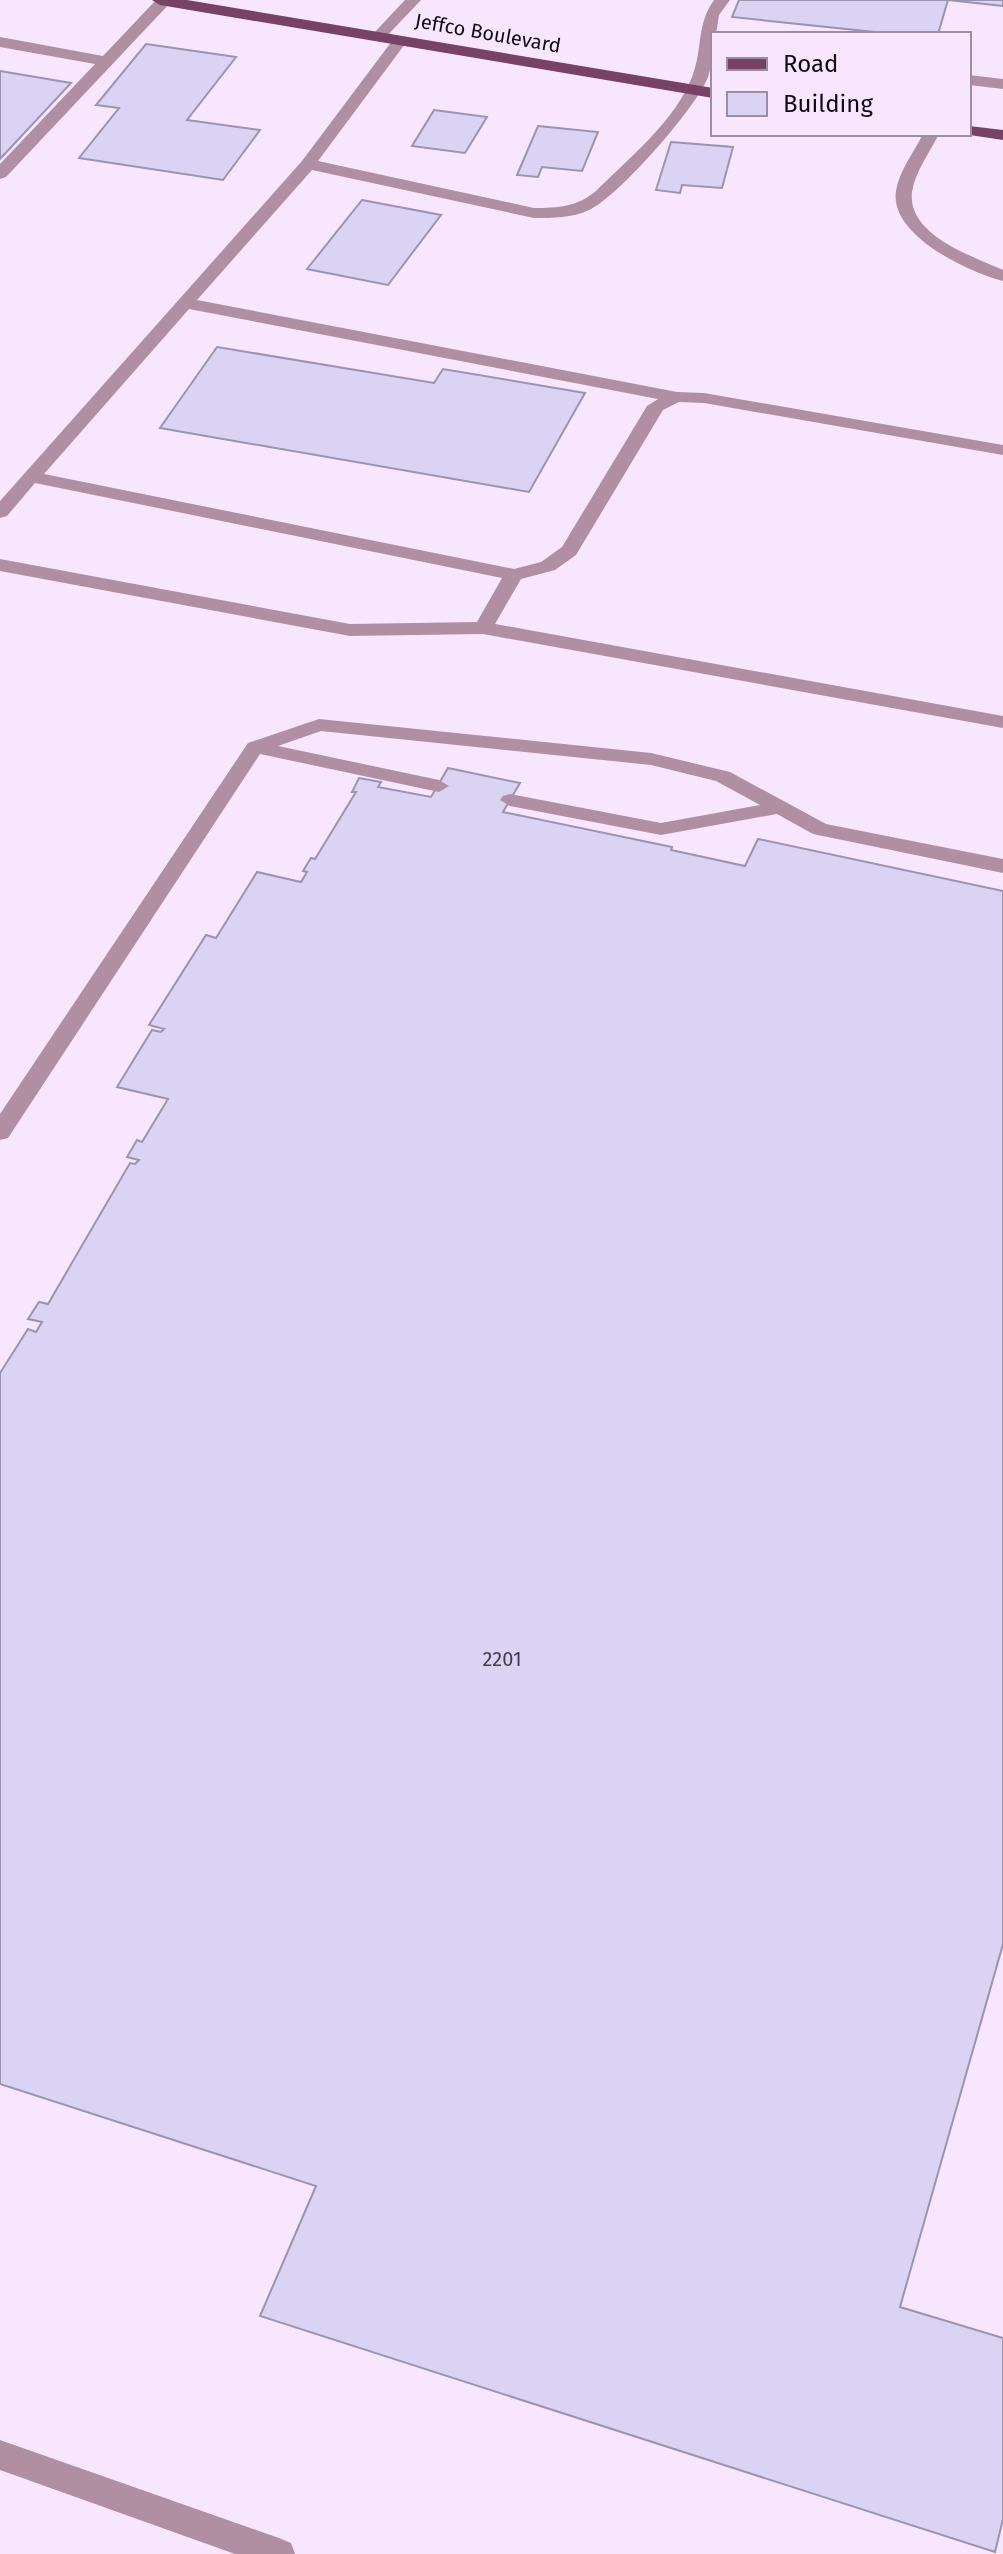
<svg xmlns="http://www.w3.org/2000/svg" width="1003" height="2554" font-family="'Fira Sans',sans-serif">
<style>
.building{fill:#dad3f3;stroke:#9a94b1;stroke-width:2}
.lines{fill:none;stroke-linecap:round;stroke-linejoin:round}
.lane{fill:#b08fa3;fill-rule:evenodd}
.primary{fill:#784166;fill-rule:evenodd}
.labels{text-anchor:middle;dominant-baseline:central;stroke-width:7;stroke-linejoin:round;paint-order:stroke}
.far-street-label{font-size:20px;fill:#110a13;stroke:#f7e6fd}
.number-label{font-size:20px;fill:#433c4b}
</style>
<rect width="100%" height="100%" fill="#f7e6fd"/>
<!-- building -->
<path class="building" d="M739,0H1003V6L948,0L938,34H894L732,17Z
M146,44L236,57L187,120L260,130L223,180L79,158L119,108L96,105Z
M0,71L71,83L0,159Z
M434,110L487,117L465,153L412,146Z
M538,126L598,132L582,171L542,167L538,177L517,175Z
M671,142L733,147L722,188L682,185L680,193L656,190Z
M362,200L441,215L388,285L307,269Z
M217,347L434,383L443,369L585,393L529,492L160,428Z
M448,768L520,783L503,812L672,847L671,850L745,866L758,839L1003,891V1944L900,2307L1003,2338V2519L995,2552L260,2316L316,2186L0,2084V1373L28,1329L36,1332L42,1322L28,1319L39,1302L48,1304L130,1163L135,1164L139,1160L127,1157L137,1140L142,1142L168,1099L117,1087L152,1030L161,1032L164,1029L149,1025L206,935L216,938L257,872L301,882L307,872L303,871L311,858L315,859L356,792H352L359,778L381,782L378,787L431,797Z"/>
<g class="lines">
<!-- lane -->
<path class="lane" d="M156,0L172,1L6,177L0,179V164L95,64L0,47V37L103,56Z
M405,0H421L384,39H374V33Z
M714,0H730L719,15L716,34H713C713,49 713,62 708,77C697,107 617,198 589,210C572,218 553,218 534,218L312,170L197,300L677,392L704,393L1003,445V455L704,403L679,402L663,410L576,555L555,570L521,579L495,624L1003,716V728L483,634L350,636L0,571V559L350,624L477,622L502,578L35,483L7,516L0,518V501L302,161L395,37H405L408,40L318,161L534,208C558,208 577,207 596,191C629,158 675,121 692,77C703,49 696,25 714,0ZM189,309L658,399L647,406L562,547L541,562L514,569L44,474Z
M969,75L1003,79V89L969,85Z
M923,134H939C930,152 915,172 912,192C907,235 972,256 1003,270V281C968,272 889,235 896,191C899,171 914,152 923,134Z
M319,719L651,753L730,772L826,824L1003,859V873L813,834L777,814L661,835L510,806L500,800L503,796L510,794L661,823L760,805L716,781L651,765L321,731L278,746L439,780L449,786L439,792L260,754L8,1138L0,1140V1114L248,743Z
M0,2440L279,2538L291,2543L295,2554H235L0,2470Z"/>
<!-- primary -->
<path class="primary" d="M152,0H187L713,88V98L160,5Z
M969,126L1003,130V140L963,134H969Z"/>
</g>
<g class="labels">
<!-- far-street labels -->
<g class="far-street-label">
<text transform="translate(488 33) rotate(10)">Jeffco Boulevard</text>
</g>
<!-- number labels -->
<g class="number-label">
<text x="502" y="1659">2201</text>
</g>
</g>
<!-- legend -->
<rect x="711" y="32" width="260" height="104" fill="#f7e6fd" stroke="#9b8e9f" stroke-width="2"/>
<rect x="727" y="58" width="40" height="12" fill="#784166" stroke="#9b8e9f" stroke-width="2"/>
<text x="783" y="72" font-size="24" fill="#110a13">Road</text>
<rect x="727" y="92" width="40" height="24" fill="#dad3f3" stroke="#9b8e9f" stroke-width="2"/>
<text x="783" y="112" font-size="24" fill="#110a13">Building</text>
</svg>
